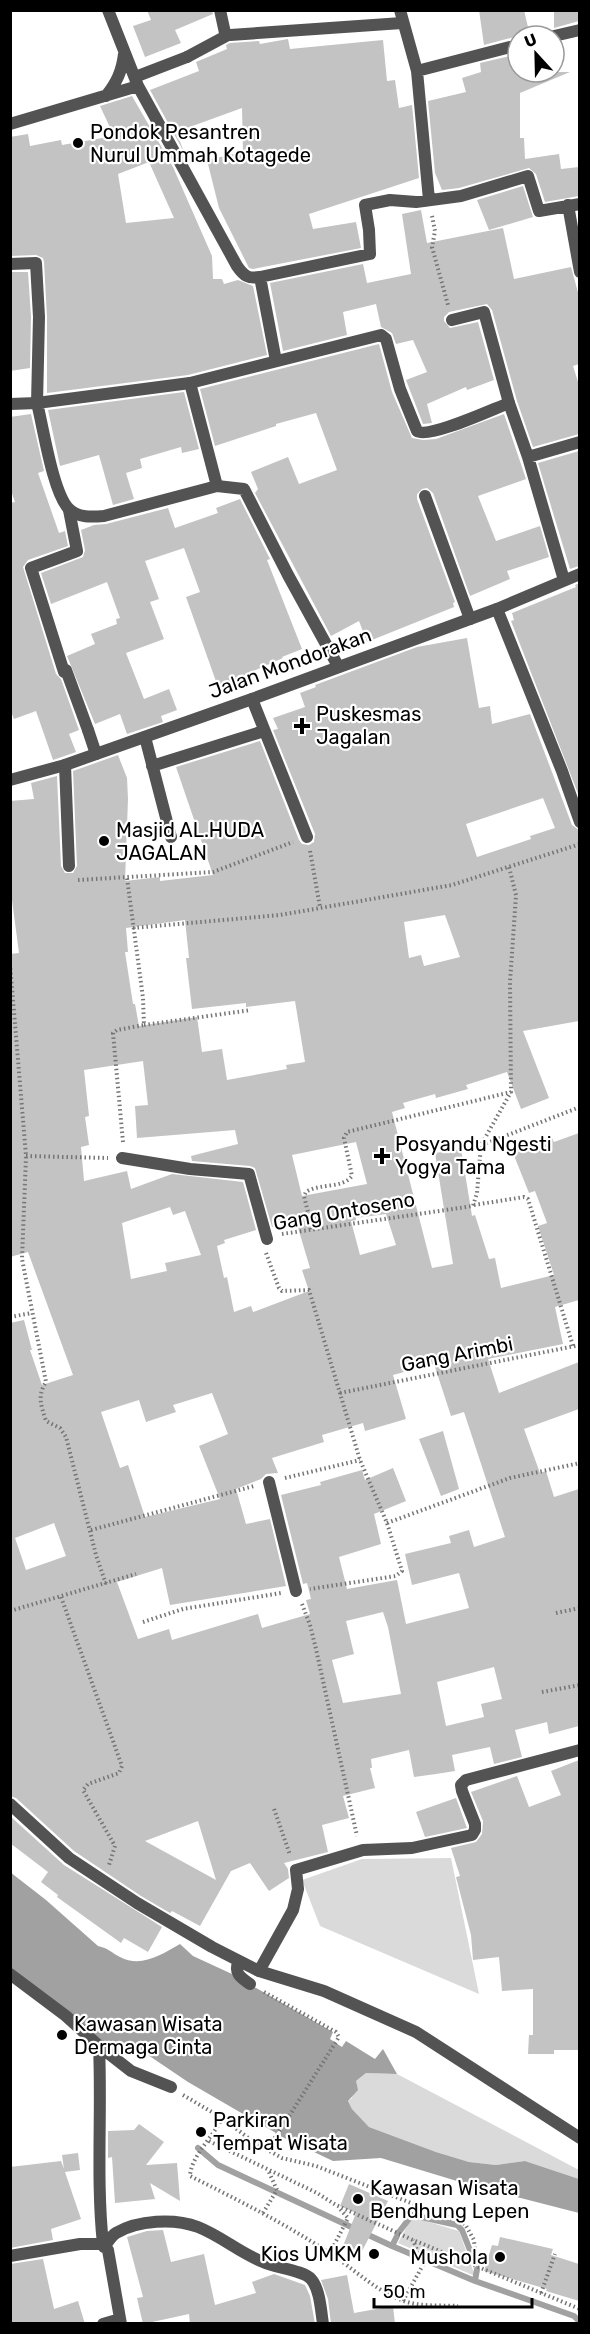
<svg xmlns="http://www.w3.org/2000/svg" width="590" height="2334" font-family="Rubik,sans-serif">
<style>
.green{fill:#dadada}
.water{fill:#a1a1a1}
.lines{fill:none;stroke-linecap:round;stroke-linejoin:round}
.stream{stroke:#a1a1a1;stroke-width:6}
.building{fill:#c3c3c3;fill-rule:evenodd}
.path{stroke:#757575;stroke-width:4;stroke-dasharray:1.5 3;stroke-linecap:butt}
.service{stroke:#535353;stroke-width:12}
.minor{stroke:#535353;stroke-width:12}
.tertiary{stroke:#535353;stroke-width:12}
.poi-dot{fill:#000;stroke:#fff;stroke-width:2}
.labels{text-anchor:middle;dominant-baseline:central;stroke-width:4.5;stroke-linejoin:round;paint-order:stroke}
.poi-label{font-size:20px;fill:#000;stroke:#fff;text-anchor:start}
.street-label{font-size:20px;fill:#000;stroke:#fff}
</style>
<rect width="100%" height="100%" fill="#fff"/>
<!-- green -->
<path class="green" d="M451,1858L479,1994L320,1926L302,1880L362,1859Z
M366,2073L397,2074L579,2170V2179L525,2161L496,2165L469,2162L436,2152L369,2127L352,2109L348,2101L352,2098L356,2081Z
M412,2217L459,2231L475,2276L398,2243Z"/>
<!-- water -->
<path class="water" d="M10,1872L46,1900L98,1946C108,1948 112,1953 120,1957C141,1968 161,1955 180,1944L193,1956L232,1974L333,2032L330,2039L342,2047L346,2041L375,2059L383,2049L397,2074L366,2073L356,2081L358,2090L348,2101L352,2109L369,2127L436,2152L469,2162L496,2165L525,2161L579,2179V2213L470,2185L381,2158L333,2161L280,2136L282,2128L276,2133L188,2082L148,2055L133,2052L117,2054L11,1970Z"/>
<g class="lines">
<!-- stream -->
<path class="stream" d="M198,2148L218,2165L392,2246L475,2281L574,2316L580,2322
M399,2232L412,2215L457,2225L462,2230L475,2263
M392,2246L397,2236
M475,2281L477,2269"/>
</g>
<!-- building -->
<path class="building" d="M147,10H212L213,14L175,30L181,43L145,57L133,26L151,20Z
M479,10H524L530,36H518L484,45Z
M554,10H579V21L554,28Z
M288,39L290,49L383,40L387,81L395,80L399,108L412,105L419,178L309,214L313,229L356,222L361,248L253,269L249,268L219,208L207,160L243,152L242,108L176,132L185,154L150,90L199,71L196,62L227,49L226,45L230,43L259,41L260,44Z
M518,54V72H570L520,93V138H524L525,159L559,154L561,169L579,167V196L545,202L536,174L529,168L459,188L442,190L435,173L428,101L466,92L462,78L481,72L480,63Z
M132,96L173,167L212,256L213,279H222L224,284L238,280L253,286L267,355L188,375L47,393V317L44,262L43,258L36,255L10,256V137L28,134L30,146L61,140L62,145L114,136L100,106ZM149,162L174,218L126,223L118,174Z
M523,186L533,217L489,230L477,200Z
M421,210L427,243L503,228L514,279L571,267L579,296V364L573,366L579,385V434L533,447L517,401L492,310L487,304L449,312L444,317V321L450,328L478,322L494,380L467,390L466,387L427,404L432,423L423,424L406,380L427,372L413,340L396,344L392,333L381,327L376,304L343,312L347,335L283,351L270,283L363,264L367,283L411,274L402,214Z
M10,272H28L31,317L30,368L10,371Z
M379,344L392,392L412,438L423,440L436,439L504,414L526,479L478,496L496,541L540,526L549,557L507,571L510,579L470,596L433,493L427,488L422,489L417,494V499L455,602L453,603L454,607L367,642L359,621L331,636L255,493L258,489L251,472L288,457L299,484L337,470L316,413L276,424V426L215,446L200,389Z
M184,392L199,449L182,453L181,447L140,459L142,468L126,473L134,499L113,505L99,455L60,466L48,410Z
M31,414L44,471L38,473L59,533L65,531L68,546L28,560L23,567L56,674L61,679L79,730L69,734L76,752L53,760L36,711L14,719L10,709V503L15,502L10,488V417Z
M579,451V566L570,569L538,463Z
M240,499L270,559L267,560L302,649L282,657L283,658L240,677L241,679L218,687L186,597L200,592L184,548L145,561L159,599L150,602L164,639L126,653L144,699L169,689L177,710L161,716L163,722L127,734L120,714L95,724L67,656L95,644L91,634L117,624L116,619L120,618L107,582L51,604L41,573L83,557L85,550L81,530L94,525L106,524L168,508L175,528L218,513L216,508Z
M579,583V796L511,621L514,620L512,613L576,587L575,585Z
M467,638L479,708L490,706L492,724L530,714L572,825L579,830V1021L523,1031L549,1098L521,1109L507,1072L466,1085L468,1089L436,1098L435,1094L403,1103L405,1108L392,1112L432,1268L453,1264L435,1153L461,1149L472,1216L475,1215L489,1259L495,1258L501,1288L554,1275L538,1226L547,1223L535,1191L529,1193L513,1153L552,1138L554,1142L579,1133V1300L555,1307L563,1344L488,1359L499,1393L579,1362V1409L524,1429L540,1473L546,1471L554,1497L579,1489V1726L549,1734L547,1722L515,1730L522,1757L494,1764L490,1747L452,1755L455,1771L436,1774L414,1777L409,1750L371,1759L372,1768H370L375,1788L343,1796L349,1818L322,1825L328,1852L284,1863L288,1869L289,1878L269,1891L250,1863L231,1871L200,1926L172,1911L170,1913L141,1896L74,1851L16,1798L10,1796V1323L24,1320L32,1350H30L42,1385L73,1375L28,1252L10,1257V954L19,953L10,885V801L34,799L31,783L57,776L61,866L65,873H73L77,866L73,771L118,755L127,778L128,799L125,881L160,877V881L213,875L176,767L260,741L299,840L302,844L309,845L314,842L315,834L273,730L278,729L273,718L305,707L300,693L316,687L315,685L417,647ZM543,798L555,828L530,836L531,839L477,857L466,824ZM445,915L460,957L424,966L421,955L409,958L404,922ZM185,920L189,958H186L192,1009L246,1003V1007L295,1001L305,1062L286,1065L287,1069L227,1080L222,1049L202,1052L197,1017L139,1026L135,1004H133L125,952H128L126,928ZM143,1061L148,1105L135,1106L137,1138L235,1130L238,1144L191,1156L192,1161L250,1166L255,1168L272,1227L296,1221L310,1268L302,1270L309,1291L253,1312L251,1306L234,1312L227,1277L224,1278L217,1246L225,1243L224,1240L256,1230L243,1182L172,1174L131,1189L127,1171L84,1181L81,1147L89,1145L85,1117L89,1116L84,1070ZM356,1142L367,1184L302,1196L292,1155ZM170,1207L173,1215L185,1211L201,1255L165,1263L167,1271L131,1279L122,1223ZM386,1214L396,1245L360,1255L351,1221L356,1220V1218ZM434,1364L451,1416L464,1412L505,1537L474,1547L469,1530L449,1536L451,1543L405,1554L412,1585L459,1573L469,1608L406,1624L397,1580L347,1589L339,1557L381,1544L374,1514L406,1501L393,1468L365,1480L362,1470L320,1482L321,1485L281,1495L303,1584L307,1583L311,1599L306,1600L310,1614L262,1628L258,1614L172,1640L169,1629L138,1639L117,1582L162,1568L170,1605L286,1586L270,1519L246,1524L236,1489L261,1479L266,1474L278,1473L272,1458L324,1442L322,1435L363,1423L365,1431L406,1419L393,1375ZM212,1393L228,1434L199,1446L220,1499L145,1517L128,1465L120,1468L101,1412L139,1400L146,1422L176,1412L173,1405ZM54,1523L66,1556L26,1570L15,1538ZM383,1612L388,1627L401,1694L343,1703L332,1660L354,1654L346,1621ZM494,1667L502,1699L481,1704L484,1717L446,1726L437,1682ZM198,1821L216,1880L145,1841Z
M443,1431L459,1489L441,1496L419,1439Z
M579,1760V2050H554V2054H528L529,2035H533V1989L502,1991L499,1957L473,1960L471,1935L456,1877L460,1876L451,1848L476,1842L482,1834L483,1821L471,1792L517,1776L529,1807L561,1795L551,1771Z
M456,1798L467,1828L425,1837L416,1812Z
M10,1816L64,1865L162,1927L148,1952L124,1938L121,1943L57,1897L58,1895L41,1882L48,1872L10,1843Z
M139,2124L164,2142L146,2165L177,2163L180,2201L150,2183L155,2199L115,2203L112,2157L108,2158V2131L134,2130Z
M78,2153L80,2170L65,2172L81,2219L51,2229L53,2240L10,2248V2167L61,2161L64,2169L62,2155Z
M349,2184L388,2201L360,2255L343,2246L356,2213L340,2206Z
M163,2230L171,2262L204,2254L215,2305L256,2293L252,2282L274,2274L305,2285L310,2296L315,2324H190L189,2314L143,2324L137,2298L143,2297L127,2237L147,2231Z
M500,2237L553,2249L551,2255L579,2264V2301L546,2291L547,2289L484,2271L492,2245L498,2246Z
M43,2259L54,2309L78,2301L85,2324H10V2264Z
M347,2275L354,2313L393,2306L395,2324H331L328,2299L321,2280Z"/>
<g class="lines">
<!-- path -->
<path class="path" d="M432,216L435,231L432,247L448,305
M310,851L320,907
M78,880L213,872L293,842
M133,928L280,915L452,885L580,844
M10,964L26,1156L22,1259L46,1382C37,1396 41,1405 46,1421L60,1428L66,1437L96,1555L106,1584
M144,1025L251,1010
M123,1142L113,1033L117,1030L144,1025L143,998L127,878
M482,1145L580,1107
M26,1156L108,1158
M474,1205L524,1197L528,1199L573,1346
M312,1229L304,1196L306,1192C319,1183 342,1189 352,1176L344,1138L347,1132L511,1092
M282,1234L473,1206L477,1193L481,1145L511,1092L510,982L516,895L509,867
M266,1253L279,1288L282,1291L309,1290L360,1460L387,1523L402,1571L396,1576L310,1589
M10,1317L32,1313
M340,1393L580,1345
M285,1478L360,1460
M387,1523L510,1478L580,1463
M91,1530L254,1486
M61,1597L122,1766L119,1773L88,1784L83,1790L115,1846L109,1865
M302,1604L310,1625L316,1649L357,1836
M10,1611L136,1574
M556,1613L580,1608
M143,1622L183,1609L281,1593
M542,1692L580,1685
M274,1809L290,1855
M264,1992L336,2032L339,2037L281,2129L266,2150
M183,2095L222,2118L255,2143L282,2158L316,2166L465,2224L474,2240L476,2265
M222,2118C214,2136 191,2156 190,2176C238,2200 286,2224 331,2254C354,2269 377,2292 404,2301C421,2307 440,2305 458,2306
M209,2141L317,2193L336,2205L413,2240L580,2309
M263,2213L277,2190L268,2170
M330,2253L348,2218L339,2208
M541,2293L555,2254
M403,2301L423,2265L413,2240"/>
<!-- service -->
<path class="service" d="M135,77L187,57
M10,264L36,263L39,317L37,403
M452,320L484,312L509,403
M190,383L217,486
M69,510L77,551L31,568L64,672L66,670L88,730
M252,699L307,837
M145,737L171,837
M152,766L264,731
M122,1158L190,1169L249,1174L267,1239
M269,1482L296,1591
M10,1804L69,1858L137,1903L212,1947L259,1971L293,1910L298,1889L296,1870L363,1850L412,1848L472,1835L475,1830V1824L462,1791L461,1785L466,1780L580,1750
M239,1961C233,1973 241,1978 250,1984"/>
<!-- minor -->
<path class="minor" d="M108,10L138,86L237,266C244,276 248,279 260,277L276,361
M220,10L225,33L230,35L402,23
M400,10L417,71L429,200
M554,36L580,30
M187,57L228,35
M417,71L518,45
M106,96C117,82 122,71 124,54
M10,124L138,86
M568,205L580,272
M260,277L370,254L369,230L365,205L390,200L416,202L461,196L528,176L539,211L580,204
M37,403C43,426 53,494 69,509C78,518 92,517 104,516L217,486L244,489L288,575L338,666
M10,404L37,403L190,383L381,335L386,339L400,389L417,431C429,439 493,409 509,403L528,457L564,580
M528,457L580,442
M425,496L470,619
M497,609L562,771L580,822
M88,730L96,754
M65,765L69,866
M259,1971L324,1991L416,2032L580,2138
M10,1974L66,2016L99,2046L131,2071L171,2087
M99,2046C102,2112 96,2179 103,2244
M103,2244L108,2250L121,2324
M104,2247C108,2242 111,2236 116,2233C138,2220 174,2218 198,2227C221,2236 240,2253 263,2262C275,2268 303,2270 311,2279C320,2289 321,2311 323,2324
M10,2256L80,2244H103
M103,2324L120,2319"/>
<!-- tertiary -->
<path class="tertiary" d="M10,780L65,765L252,699L497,609L580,574"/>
</g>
<!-- markers -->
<g class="poi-dot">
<circle cx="78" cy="143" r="6"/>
<path d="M299 717h6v6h6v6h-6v6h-6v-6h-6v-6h6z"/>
<circle cx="104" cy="841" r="6"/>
<path d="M379 1147h6v6h6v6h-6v6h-6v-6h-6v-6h6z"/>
<circle cx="62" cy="2035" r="6"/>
<circle cx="201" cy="2132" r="6"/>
<circle cx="358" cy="2199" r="6"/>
<circle cx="374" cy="2254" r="6"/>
<circle cx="500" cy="2257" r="6"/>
</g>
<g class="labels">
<!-- poi labels -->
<g class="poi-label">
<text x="90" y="132">Pondok Pesantren<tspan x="90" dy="23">Nurul Ummah Kotagede</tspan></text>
<text x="316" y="714">Puskesmas<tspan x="316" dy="23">Jagalan</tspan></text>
<text x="116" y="830">Masjid AL.HUDA<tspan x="116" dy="23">JAGALAN</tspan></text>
<text x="395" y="1144">Posyandu Ngesti<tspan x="395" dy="23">Yogya Tama</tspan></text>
<text x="74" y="2024">Kawasan Wisata<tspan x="74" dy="23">Dermaga Cinta</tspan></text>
<text x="213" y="2120">Parkiran<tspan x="213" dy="23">Tempat Wisata</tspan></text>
<text x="370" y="2188">Kawasan Wisata<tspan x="370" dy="23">Bendhung Lepen</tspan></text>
<text x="362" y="2254" text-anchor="end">Kios UMKM</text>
<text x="488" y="2257" text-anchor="end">Mushola</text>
</g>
<!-- street labels -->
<g class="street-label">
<text transform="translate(290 663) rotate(-20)">Jalan Mondorakan</text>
<text transform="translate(344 1211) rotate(-10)">Gang Ontoseno</text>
<text transform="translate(457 1354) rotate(-11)">Gang Arimbi</text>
</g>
</g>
<!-- border -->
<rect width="590" height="2334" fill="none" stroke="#000000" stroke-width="24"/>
<!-- north arrow -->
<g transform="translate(536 54) rotate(338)"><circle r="28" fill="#ffffff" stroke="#999999" stroke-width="1.5"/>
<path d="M0-4.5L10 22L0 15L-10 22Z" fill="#000000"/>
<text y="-9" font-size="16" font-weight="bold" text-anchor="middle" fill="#000000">U</text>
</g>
<!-- scale -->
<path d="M374 2298v9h158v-9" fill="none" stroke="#000000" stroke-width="3"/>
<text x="383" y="2298" font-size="18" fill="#000000" stroke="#ffffff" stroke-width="4.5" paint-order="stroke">50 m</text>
</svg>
